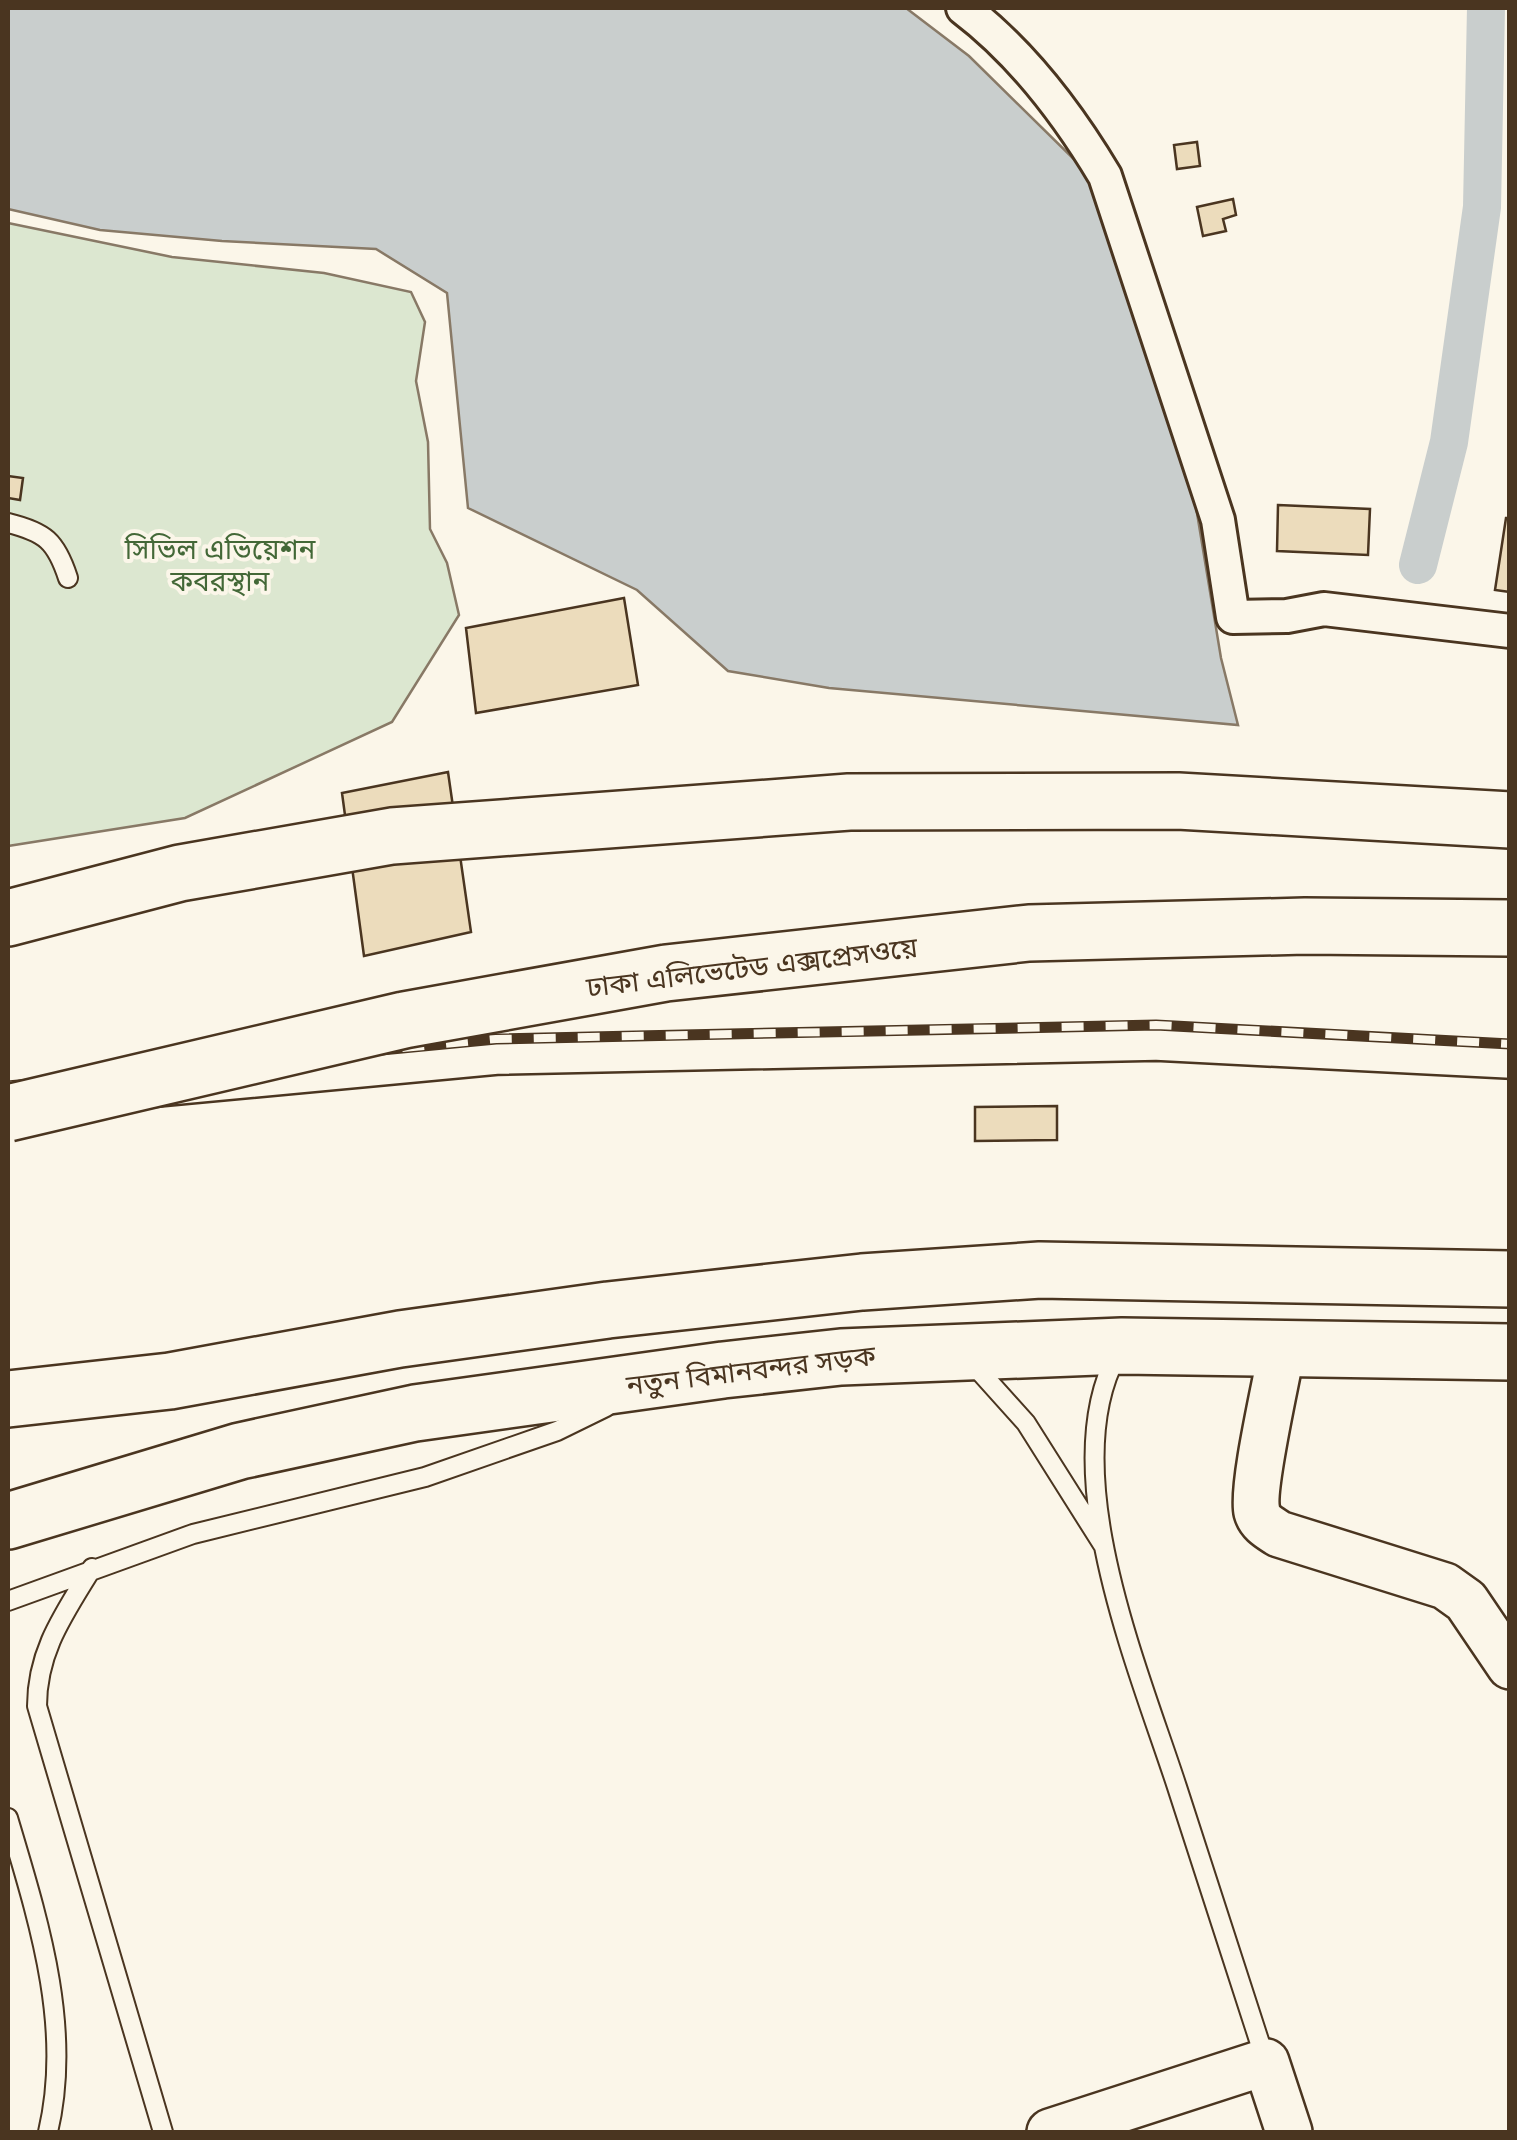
<svg xmlns="http://www.w3.org/2000/svg" width="1517" height="2140" font-family="'Space Grotesk','Noto Sans Bengali',sans-serif">
<style>
.green{fill:#dce7d0;stroke:#887966;stroke-width:2.5}
.water{fill:#c9cecd;stroke:#887966;stroke-width:2.5}
.lines{fill:none;stroke-linecap:round;stroke-linejoin:round}
.canal{stroke:#c9cecd;stroke-width:38}
.building{fill:#ecdcbc;stroke:#4a3520;stroke-width:2.5}
.lane-casing{stroke:#4a3520;stroke-width:22}
.street-casing{stroke:#4a3520;stroke-width:38}
.secondary-casing{stroke:#4a3520;stroke-width:50}
.highway-casing{stroke:#4a3520;stroke-width:60}
.lane{stroke:#fbf6e9;stroke-width:18}
.street{stroke:#fbf6e9;stroke-width:32}
.secondary{stroke:#fbf6e9;stroke-width:45}
.highway{stroke:#fbf6e9;stroke-width:55}
.tram{stroke:#4a3520;stroke-width:2.5}
.rail-casing{stroke:#4a3520;stroke-width:11}
.rail{stroke:#fbf6e9;stroke-width:8;stroke-dasharray:22;stroke-linecap:butt}
.highway-bridge-casing{stroke:#4a3520;stroke-width:60;stroke-linecap:butt}
.highway-bridge{stroke:#fbf6e9;stroke-width:55}
.labels{text-anchor:middle;dominant-baseline:central;stroke-width:8;stroke-linejoin:round;paint-order:stroke}
.park-label{font-size:28px;fill:#436837;stroke:#fbf6e9}
.street-label{font-size:28px;fill:#4a3520;stroke:#fbf6e9}
</style>
<rect width="100%" height="100%" fill="#fbf6e9"/>
<!-- green -->
<path class="green" d="M8,223L172,257L324,273L411,292L425,322L416,381L428,442L430,529L447,563L459,615L392,722L185,818L8,846Z"/>
<!-- water -->
<path class="water" d="M8,8H906L969,56L1086,171L1195,501L1221,658L1238,725L829,688L728,671L637,590L468,508L447,293L376,249L222,241L100,230L8,209Z"/>
<g class="lines">
<!-- canal -->
<path class="canal" d="M1418,565L1449,442L1482,207L1486,8"/>
</g>
<!-- building -->
<path class="building" d="M1197,142L1200,166L1177,169L1174,145Z
M1233,199L1236,215L1223,219L1226,231L1203,236L1197,207Z
M8,476L23,478L20,500L8,498Z
M1278,505L1370,509L1368,555L1277,551Z
M1506,518H1510V592L1495,590Z
M624,598L638,685L476,713L466,628Z
M448,772L471,932L364,956L342,793Z
M1057,1106V1140L975,1141V1107Z"/>
<g class="lines">
<defs>
<path id="lane" d="M8,523C45,532 56,541 68,578
M1117,1355C1054,1471 1139,1670 1177,1787C1207,1879 1236,1970 1266,2062
M973,1364L1026,1423L1103,1545
M92,1568C64,1614 37,1651 37,1706L163,2132
M8,1601L193,1534L425,1477L557,1431L606,1407
M8,1818C38,1919 73,2027 48,2132"/>
<path id="street" d="M963,8C1021,52 1068,114 1105,176L1218,520L1233,617L1287,616L1324,609L1510,631"/>
<path id="secondary" d="M1282,1348C1277,1379 1251,1488 1257,1512C1260,1523 1270,1528 1279,1534L1445,1586L1466,1601L1510,1666
M1050,2132L1266,2062L1289,2132"/>
<path id="highway" d="M8,918L180,873L392,836L849,802L1178,801L1510,820
M8,1399L170,1381L400,1339L608,1310L862,1282L1040,1270L1510,1279
M8,1521L240,1451L415,1413L723,1370L841,1357L1122,1346L1510,1352"/>
</defs>
<!-- lane casing -->
<use href="#lane" class="lane-casing"/>
<!-- street casing -->
<use href="#street" class="street-casing"/>
<!-- secondary casing -->
<use href="#secondary" class="secondary-casing"/>
<!-- highway casing -->
<use href="#highway" class="highway-casing"/>
<!-- lane -->
<use href="#lane" class="lane"/>
<!-- street -->
<use href="#street" class="street"/>
<!-- secondary -->
<use href="#secondary" class="secondary"/>
<!-- highway -->
<use href="#highway" class="highway"/>
<!-- tram -->
<path class="tram" d="M8,1121L498,1075L1156,1061L1510,1079"/>
<defs>
<path id="rail" d="M8,1086L496,1039L1156,1025L1510,1044"/>
</defs>
<!-- rail casing -->
<use href="#rail" class="rail-casing"/>
<!-- rail -->
<use href="#rail" class="rail"/>
<defs>
<path id="highway-bridge" d="M8,1113L404,1020L666,973L1029,933L1305,926L1510,928"/>
</defs>
<!-- highway-bridge casing -->
<use href="#highway-bridge" class="highway-bridge-casing"/>
<!-- highway-bridge -->
<use href="#highway-bridge" class="highway-bridge"/>
</g>
<g class="labels">
<!-- park labels -->
<g class="park-label">
<text x="220" y="549">সিভিল এভিয়েশন<tspan x="220" dy="32">কবরস্থান</tspan></text>
</g>
<!-- street labels -->
<g class="street-label">
<text transform="translate(752 967) rotate(-7)">ঢাকা এলিভেটেড এক্সপ্রেসওয়ে</text>
<text transform="translate(751 1370) rotate(-7)">নতুন বিমানবন্দর সড়ক</text>
</g>
</g>
<!-- border -->
<rect width="1517" height="2140" fill="none" stroke="#4a3520" stroke-width="20"/>
</svg>
